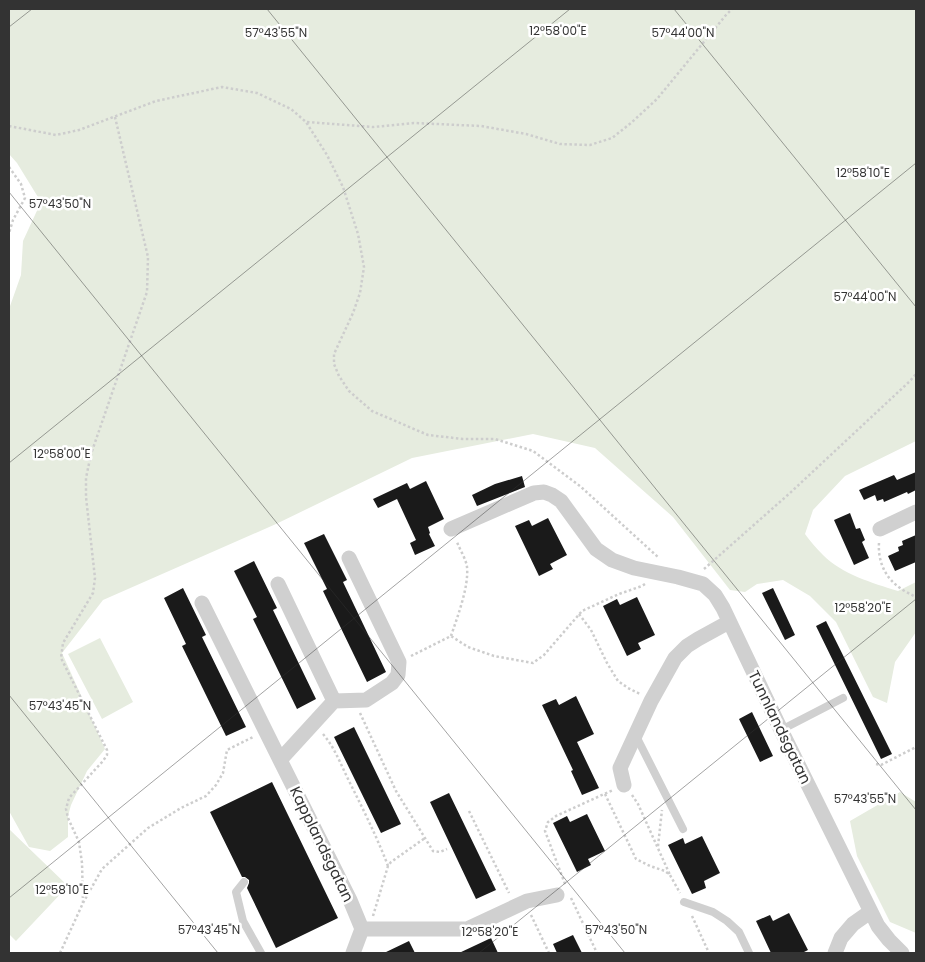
<svg xmlns="http://www.w3.org/2000/svg" width="925" height="962" font-family="Poppins,sans-serif">
<style>
.green{fill:#e6ecdf}
.building{fill:#1a1a1a}
.lines{fill:none;stroke-linecap:round;stroke-linejoin:round}
.path{stroke:#cdcdcd;stroke-width:2.5;stroke-dasharray:2.5 2.5;stroke-linecap:butt}
.service{stroke:#d0d0d0;stroke-width:8}
.minor{stroke:#d0d0d0;stroke-width:15}
.ticks{fill:none;stroke:#333;stroke-width:1;stroke-opacity:0.45}
.labels{text-anchor:middle;dominant-baseline:central;stroke-width:5;stroke-linejoin:round;paint-order:stroke}
.street-label{font-size:15px;fill:#333;stroke:#fff}
.ticks-label{font-size:12px;text-anchor:middle;fill:#333;stroke:#fff;stroke-width:5;stroke-linejoin:round;paint-order:stroke}
</style>
<rect width="100%" height="100%" fill="#fff"/>
<!-- green -->
<path class="green" d="M9,9H916V441L845,476L813,510L805,534C810,541 816,548 823,555C842,574 872,583 898,591L916,582V632L895,662L887,703L873,697L836,622L810,596L783,580L757,584L745,592L730,590L673,517L595,448L533,434L412,458L276,524L103,600L62,653L105,749L87,771L71,805L68,816V837L50,851L29,847L9,811V309L21,275L23,241L41,202L17,163L9,154Z
M100,638L133,702L102,719L68,654Z
M900,792L916,802V933L890,922L857,856L850,821Z
M9,829L68,886L16,941L9,934Z"/>
<!-- building -->
<path class="building" d="M916,472V490L908,494L907,492L884,502L883,499L877,501L875,495L864,500L859,490L894,475L897,480Z
M522,476L525,487L477,506L472,495L495,484Z
M426,481L444,519L428,527L430,533L429,534L435,546L415,555L410,543L416,540L397,499L378,508L373,499L407,483L410,489Z
M850,513L856,529L860,528L865,540L862,542L869,558L854,565L834,520Z
M548,518L567,555L550,564L553,569L539,576L515,526L529,520L532,526Z
M324,534L347,580L343,582L386,672L367,682L323,591L327,589L304,543Z
M916,535V562L895,571L888,556L899,551L898,547L903,545L902,541Z
M254,561L277,608L273,610L316,699L297,709L253,619L257,617L234,571Z
M183,588L206,635L202,637L246,727L226,736L182,646L186,644L164,598Z
M773,588L795,635L785,640L762,593Z
M637,597L655,635L638,643L641,649L627,656L603,606L617,599L620,605Z
M826,621L892,754L881,759L816,626Z
M576,696L594,734L577,742L599,788L582,795L571,771L573,770L542,705L556,699L559,705Z
M752,712L773,756L760,762L739,719Z
M354,727L401,824L381,833L334,737Z
M272,782L338,918L276,948L247,888L249,883V880L245,877H242L210,812Z
M449,793L496,890L476,899L430,802Z
M587,814L605,851L588,859L591,865L577,872L553,823L567,816L570,822Z
M702,836L720,873L704,881L706,888L692,894L668,845L683,838L685,844Z
M789,913L808,950L802,953H771L756,921L770,915L773,921Z
M573,935L582,953H557L553,944Z
M491,938L498,953H459Z
M409,941L415,953H384Z"/>
<g class="lines">
<!-- path -->
<path class="path" d="M307,122L373,127L414,123L481,126L526,134L560,144L590,145L612,138L631,123L657,99L726,15L732,9
M9,126L56,135L79,130L156,101L222,87L257,93L291,109L306,122L327,155L343,187L358,234L364,267L360,293L353,313L334,354V364L339,376L349,391L372,411L428,435L463,439H495L533,451L580,486L659,558
M9,167L21,184L25,198L13,220L9,233
M879,543C878,556 882,571 892,581C898,588 908,593 916,597
M704,569L790,493L910,381L916,374
M579,614L591,630L607,663L618,681L628,688L640,694
M451,636C457,618 469,587 467,567C466,559 460,550 457,542
M411,656L451,636L468,647L494,656L533,663L544,655L582,611L619,594L642,586L645,584
M360,713L396,791L433,851L440,852L447,849
M323,734C335,748 341,765 349,781C363,809 377,837 388,866
M876,764L881,765L916,747
M605,794L636,859L650,866L665,871L670,875L680,893
M632,795L638,804L670,875
M469,811L509,893
M658,846L662,810
M565,884L545,831L548,822L556,816L613,790
M571,898L597,953
M83,903L82,863L79,842L68,818L66,809L69,798L103,761L107,755V750L61,658L63,643L93,593L95,578L86,497V478L91,454L147,292L148,257L115,117
M531,915L549,953
M373,916L388,866L391,862L425,838
M692,916L709,953
M60,953L83,903L102,869L148,828L181,808L206,796L216,785L223,773L227,750L253,737"/>
<!-- service -->
<path class="service" d="M781,730L843,698
M636,736L683,829
M244,882L236,892L243,921L261,953
M684,902L713,912L727,921L739,932L749,953"/>
<!-- minor -->
<path class="minor" d="M451,529L534,493L544,492L552,495L561,501L596,549L612,560L634,568L678,577L703,584L715,595L723,608L782,732L878,926L889,940L902,953
M880,529L916,512
M349,558L399,662L398,675L392,683L366,700L334,701L280,760L350,900L362,929L353,953
M278,584L334,701
M202,603L280,760
M624,785L620,768L651,701L675,658L687,646L698,639L729,622
M362,929H467L527,901L557,895
M835,953L841,938L853,924L870,912"/>
</g>
<!-- ticks -->
<path class="ticks" d="M267,9L916,810M674,9L916,307M9,27L32,9M9,192L625,953M9,463L570,9M9,695L218,953M9,898L916,163M479,953L916,599"/>
<g class="labels">
<!-- street labels -->
<g class="street-label">
<text transform="translate(780 727) rotate(64)">Tunnlandsgatan</text>
<text transform="translate(322 844) rotate(64)">Kapplandsgatan</text>
</g>
</g>
<g class="ticks-label">
<text x="558" y="35">12°58'00"E</text>
<text x="276" y="37">57°43'55"N</text>
<text x="683" y="37">57°44'00"N</text>
<text x="863" y="177">12°58'10"E</text>
<text x="60" y="208">57°43'50"N</text>
<text x="865" y="301">57°44'00"N</text>
<text x="62" y="458">12°58'00"E</text>
<text x="863" y="612">12°58'20"E</text>
<text x="60" y="710">57°43'45"N</text>
<text x="865" y="803">57°43'55"N</text>
<text x="62" y="894">12°58'10"E</text>
<text x="209" y="934">57°43'45"N</text>
<text x="616" y="934">57°43'50"N</text>
<text x="490" y="936">12°58'20"E</text>
</g>
<!-- border -->
<rect width="925" height="962" fill="none" stroke="#333333" stroke-width="20"/>
</svg>
